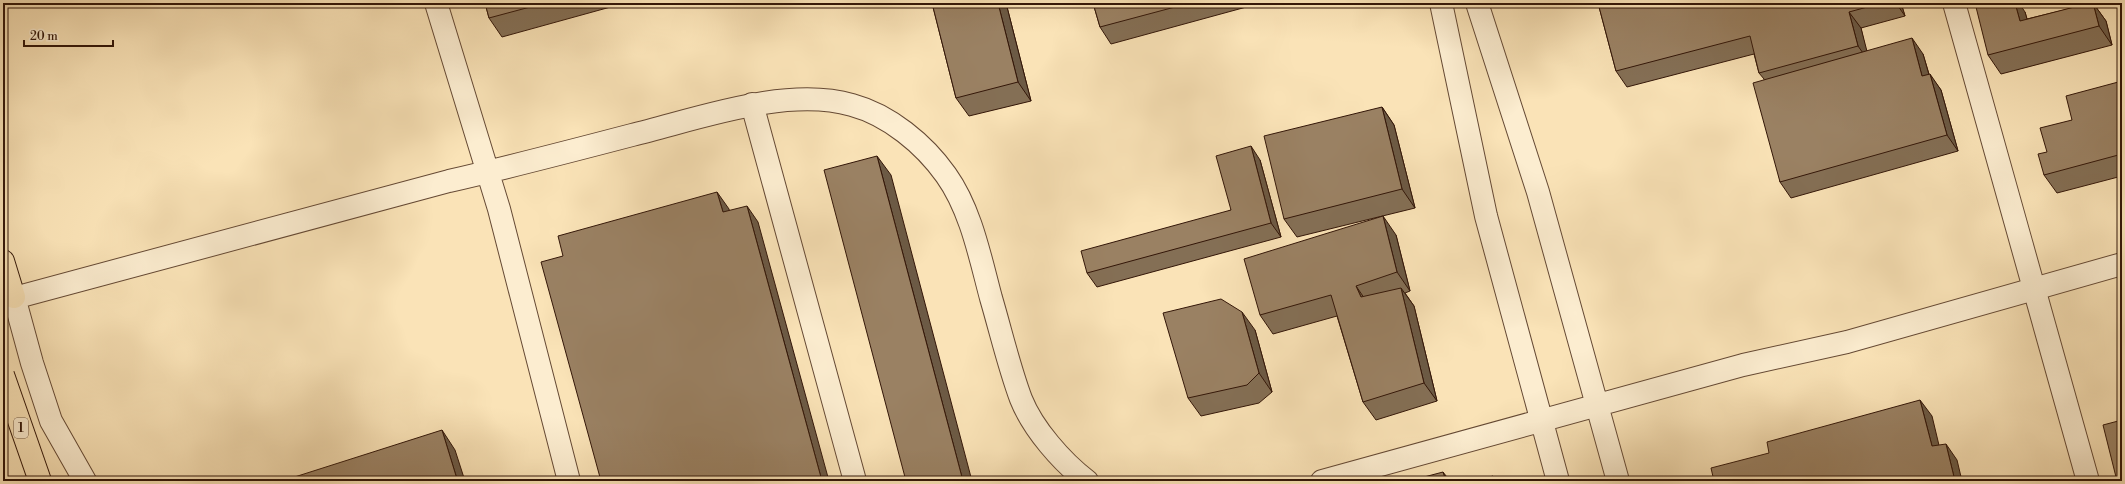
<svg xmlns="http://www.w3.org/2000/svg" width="2125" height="484" font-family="'Libre Bodoni',serif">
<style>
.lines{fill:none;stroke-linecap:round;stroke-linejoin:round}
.minor-casing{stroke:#654934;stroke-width:24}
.tertiary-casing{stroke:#654934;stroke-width:24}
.motorway-casing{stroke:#331608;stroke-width:24}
.minor{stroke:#fcedd0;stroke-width:22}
.tertiary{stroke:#fcedd0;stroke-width:22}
.motorway{stroke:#fae3b7;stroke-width:22}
.motorway-bridge-casing{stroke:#331608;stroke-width:24;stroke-linecap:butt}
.motorway-bridge{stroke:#fae3b7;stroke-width:22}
.wall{fill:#846f55;stroke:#331608}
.shaded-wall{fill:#6c5a45;stroke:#331608}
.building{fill:#9a8163;stroke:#331608}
.labels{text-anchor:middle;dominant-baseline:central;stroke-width:3;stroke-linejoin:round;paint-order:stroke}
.shield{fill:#fcedd0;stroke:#6f5644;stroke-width:1}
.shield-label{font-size:12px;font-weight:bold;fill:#331608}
</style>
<rect width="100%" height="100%" fill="#fae3b7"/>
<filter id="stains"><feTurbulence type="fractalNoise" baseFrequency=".005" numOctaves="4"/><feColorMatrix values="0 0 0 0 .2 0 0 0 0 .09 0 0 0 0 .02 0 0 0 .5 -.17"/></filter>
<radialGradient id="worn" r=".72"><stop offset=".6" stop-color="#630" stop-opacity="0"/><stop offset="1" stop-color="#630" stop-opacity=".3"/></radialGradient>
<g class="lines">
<defs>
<path id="minor" d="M1954,3L2088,481
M752,104L855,481"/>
<path id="tertiary" d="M436,3L499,209L569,481
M1441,3L1486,216L1558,481
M1477,3L1538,192L1618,481
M14,297L32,363L51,421L85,481
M3,301L449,181C510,167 571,151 632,135C698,119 786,86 852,105C889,115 924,144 946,175C971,210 980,257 991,298C1001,332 1009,367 1021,399C1033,429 1062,462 1087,481
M1322,481L1743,365L1847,342L2122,264"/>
<path id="motorway" d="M3,261L14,297"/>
</defs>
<!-- minor casing -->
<use href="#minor" class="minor-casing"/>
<!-- tertiary casing -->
<use href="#tertiary" class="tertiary-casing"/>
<!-- motorway casing -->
<use href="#motorway" class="motorway-casing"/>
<!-- minor -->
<use href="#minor" class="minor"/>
<!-- tertiary -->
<use href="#tertiary" class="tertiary"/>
<!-- motorway -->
<use href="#motorway" class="motorway"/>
<defs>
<path id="motorway-bridge" d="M3,375L40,481"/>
</defs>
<!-- motorway-bridge casing -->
<use href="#motorway-bridge" class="motorway-bridge-casing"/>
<!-- motorway-bridge -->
<use href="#motorway-bridge" class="motorway-bridge"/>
</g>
<!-- wall -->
<path class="wall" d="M485,3H625L502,37L489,18Z
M932,3H1006L1031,101L969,116L956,98Z
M1093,3H1261L1111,44L1100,27Z
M1598,3H1901L1905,16L1861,28L1866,51L1923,54L1929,74L1941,90L1958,151L1791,198L1780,182L1764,79L1759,73L1754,54L1627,87L1616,71Z
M2093,3L2106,21L2112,45L2001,74L1988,55L2025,12L2027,19Z
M2122,81V176L2057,193L2044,175L2072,120Z
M1382,107L1394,125L1415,208L1297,237L1284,219Z
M1260,160L1281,237L1097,287L1087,273L1231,210Z
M1396,235L1410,291L1405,293L1414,306L1437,401L1376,420L1363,402L1337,316L1273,334L1260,315Z
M1255,330L1272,392L1259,403L1201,416L1188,398Z"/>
<!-- shaded-wall -->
<path class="shaded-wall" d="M998,3H1006L1031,101L1018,82Z
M1896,3H1901L1905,16Z
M2015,3H2019L2025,12L2033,40L2020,21Z
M2093,3L2106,21L2112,45L2099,26Z
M1849,12L1861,28L1870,63L1858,46Z
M1912,38L1923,54L1934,92L1922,76Z
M1930,74L1941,90L1958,151L1947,135Z
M1382,107L1394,125L1415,208L1402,189Z
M1251,146L1260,160L1281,237L1271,223Z
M877,156L891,175L972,481H963Z
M717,192L729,209L734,229L723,212Z
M747,206L758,222L829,481H822Z
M1383,216L1396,235L1410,291L1397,272Z
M1356,286L1369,305L1361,297Z
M1401,288L1414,306L1437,401L1424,383Z
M1242,312L1255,330L1272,392L1259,373Z
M1920,400L1932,416L1943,462L1932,446Z
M442,430L455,450L465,481H458L457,479Z
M1946,444L1957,460L1962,481H1955Z
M1443,472L1450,481H1446Z"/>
<!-- building -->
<path class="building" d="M485,3H545L489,18Z
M932,3H998L1018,82L956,98Z
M1093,3H1190L1100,27Z
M1598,3H1882L1849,12L1858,46L1759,73L1750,36L1616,71Z
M1975,3H2015L2020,21L2090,3H2093L2099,26L1988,55Z
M1912,38L1922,76L1930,74L1947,135L1780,182L1753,83Z
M2122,81V154L2044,175L2038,154L2047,152L2040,128L2072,120L2066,96Z
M1382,107L1402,189L1284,219L1264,136Z
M1251,146L1271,223L1087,273L1081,251L1231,210L1216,156Z
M877,156L963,481H906L824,170Z
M717,192L723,212L747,206L822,481H601L541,262L563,256L558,236Z
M1383,216L1397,272L1356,286L1361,297L1401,288L1424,383L1363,402L1331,295L1260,315L1244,259Z
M1221,299L1242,312L1259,373L1247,385L1188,398L1163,313Z
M1920,400L1932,446L1946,444L1955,481H1714L1711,468L1769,453L1767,442Z
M2122,420V481H2117L2103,425Z
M442,430L457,479L451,481H282Z
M1443,472L1446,481H1409Z
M1493,476L1494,481H1475Z"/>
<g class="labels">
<!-- shield labels -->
<rect class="shield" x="14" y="418" width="14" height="20" rx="3"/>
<g class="shield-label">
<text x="21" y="428">1</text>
</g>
</g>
<!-- margin -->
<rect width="2125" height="484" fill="none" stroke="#fae3b7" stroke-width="16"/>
<rect x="4" y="4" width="2117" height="476" fill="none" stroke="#331608" stroke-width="2"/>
<rect x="8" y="8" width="2109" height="468" fill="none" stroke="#331608"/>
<!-- scale -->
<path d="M24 40v6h89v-6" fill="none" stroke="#331608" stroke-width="2"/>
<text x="30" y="40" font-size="12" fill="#331608" stroke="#fcedd0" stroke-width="3" paint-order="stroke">20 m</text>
<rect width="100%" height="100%" filter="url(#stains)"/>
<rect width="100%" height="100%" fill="url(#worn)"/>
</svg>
